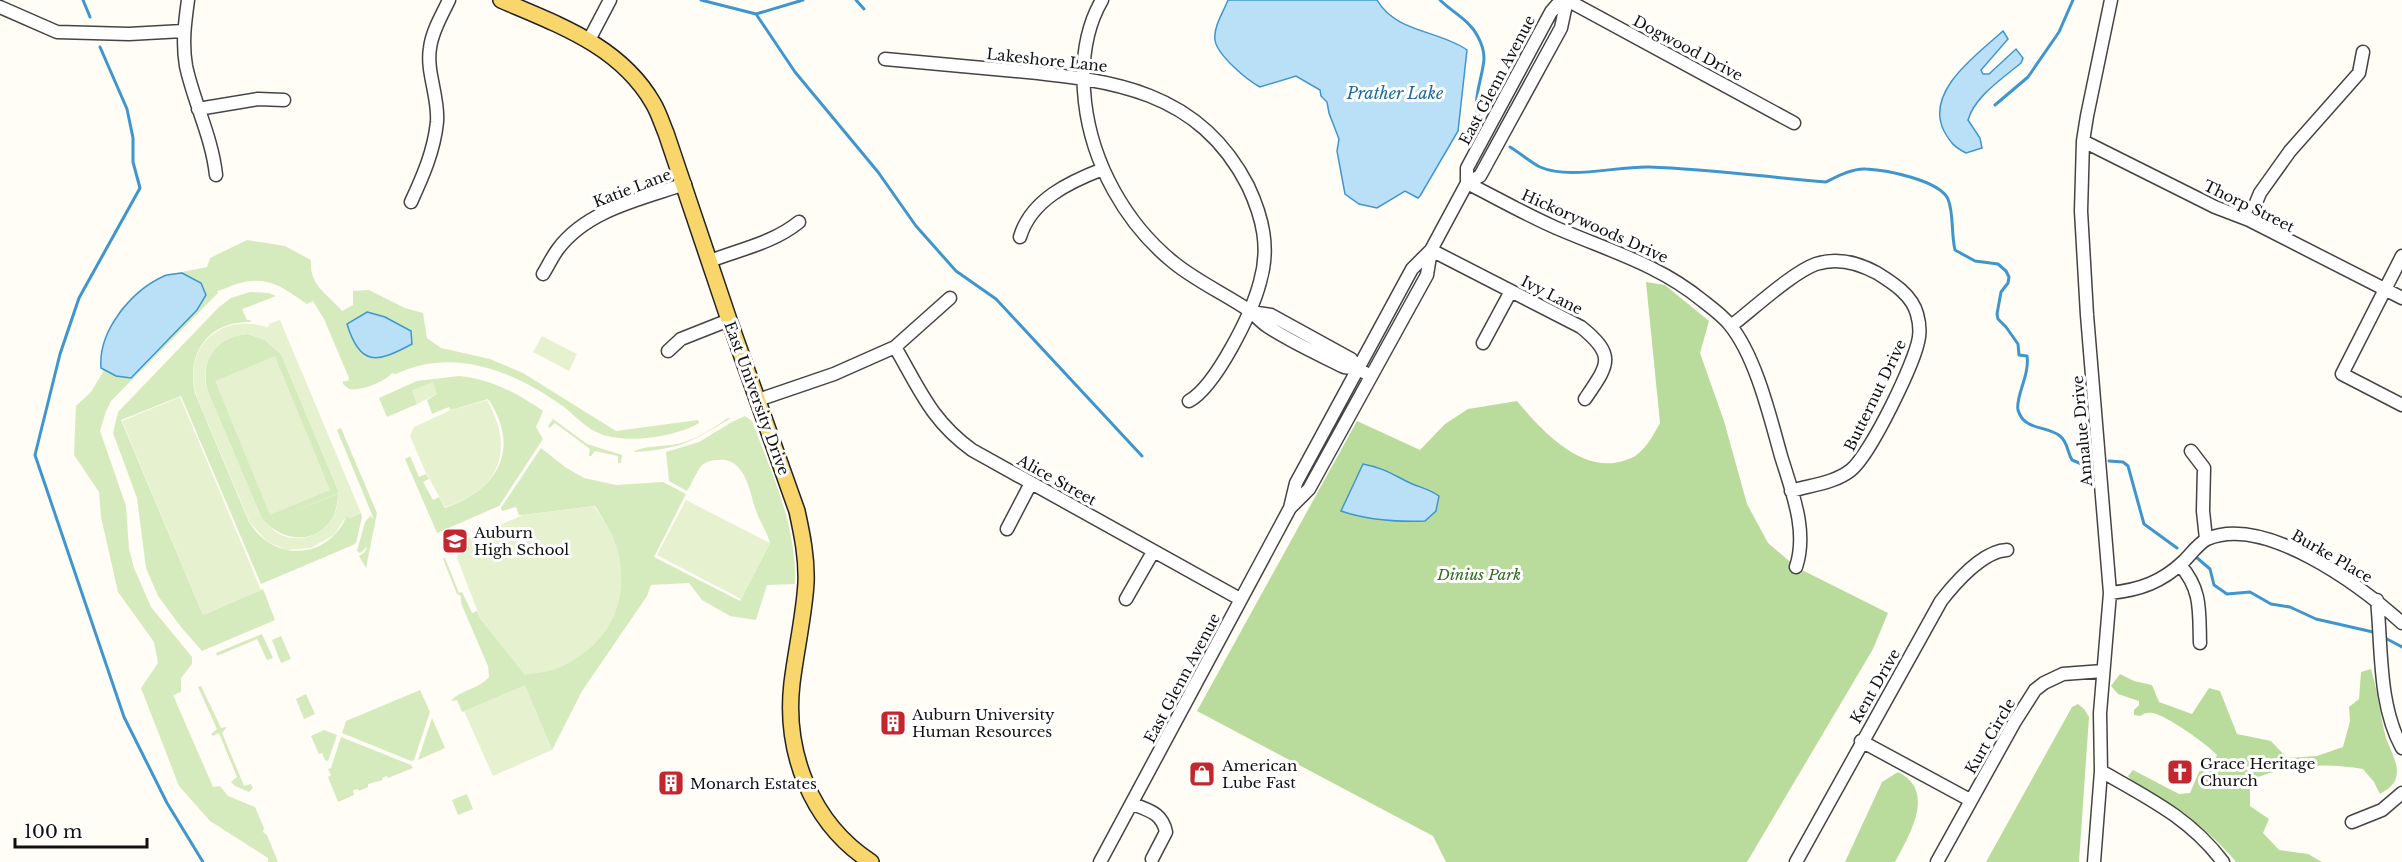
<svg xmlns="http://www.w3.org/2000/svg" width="2402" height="862" font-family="'Libre Baskerville',serif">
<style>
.green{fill:#d5ebbd}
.forest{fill:#b9dc9c}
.pitch{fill:#e6f2cf;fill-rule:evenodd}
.water{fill:#b9e0f7;stroke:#3f96cf;stroke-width:1.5}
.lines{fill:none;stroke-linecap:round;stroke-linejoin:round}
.stream{stroke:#3f96cf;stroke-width:3}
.minor-casing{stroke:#444;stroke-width:15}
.major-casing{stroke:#222;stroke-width:18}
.minor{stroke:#fff;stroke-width:12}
.major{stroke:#f9d66b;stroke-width:15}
.labels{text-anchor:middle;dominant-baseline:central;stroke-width:6;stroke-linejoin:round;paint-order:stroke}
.street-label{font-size:15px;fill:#111;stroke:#fff}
.poi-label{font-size:15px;fill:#111;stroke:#fff;text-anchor:start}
.park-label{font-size:15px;font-style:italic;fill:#2f6b1f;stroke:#fff}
.water-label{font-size:16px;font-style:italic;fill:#1768a6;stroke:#fff}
</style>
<rect width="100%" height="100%" fill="#fffdf5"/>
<!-- green -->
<path class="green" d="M247,240L285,246L311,260C309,286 327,293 342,311L353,305V291L369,290L405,308L423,313L427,338L441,348L490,359L523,373L616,431L698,420L699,423C676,437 627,444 601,434C587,429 575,416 564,407C516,372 454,346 396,374L392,373C384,382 362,391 349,389L343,384V381H348L349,378L324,319L313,301L307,304C285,289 269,275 240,283C232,285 225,289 217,291L218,293L111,401L106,411L100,431L126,506L129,549L134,568L151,607L192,657V664L181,678V692L173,695L213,787L220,786L228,796L255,807L264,828L263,832L267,835L278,862H268V858L210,821L179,786L141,688L158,663L154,642L118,592L101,517L99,492L74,455L76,406L91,392L103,372L106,339L121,308L172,274L207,267L210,258Z
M250,292L269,293L276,296L242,309L247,320H250L251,322C208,321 186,353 195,393L249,522C274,563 329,560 347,515L350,518L361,513L362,517L356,543L353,545L261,584L181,396L121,420L203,615L263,589L275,620L202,651L181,627L158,596L146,568L137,498L113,433L118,412L219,307L231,298Z
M248,334L265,340L281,354L338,490C340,538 293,553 262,519L208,392C199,362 215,336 248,334Z
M459,376C491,379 517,393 543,411L536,427L543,439L499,506L437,533L405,459L410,456L419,477L426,474L429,479L423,482L433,500L439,497L445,508C497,491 522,449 488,399L451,410L449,407L432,414L427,400L437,394L412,390L417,404L387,417L379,398L417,381Z
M745,416L752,421C772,474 797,526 795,584L767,585L756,620L730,616L702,600L689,583L651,585L647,596L582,691L552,750L525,686L462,712L457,700L451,701C460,690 479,689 489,677L488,666L461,603V596L457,594L443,559L445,558L459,593L462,592L472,613L477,611L481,620L621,584C619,549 614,536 595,506L523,515H519L516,507L502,511L501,508L541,448L565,467L584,478L616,485L663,482L686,494L654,557L740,601L770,543C767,531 759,521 755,508C750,491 744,457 719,460C713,460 706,461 701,466C696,473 692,483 687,491L669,481L666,452L699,442L732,422Z
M728,418H731C691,442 681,449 634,452C643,445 668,447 681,443C699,438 713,428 728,418Z
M553,419L587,444L622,455L621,463H618V456L595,451L591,456H589L590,449L555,423L549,428L548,426Z
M341,428L377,513L366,568L359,556L365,552L367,547L360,553L357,551L365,522L371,515L372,519L373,517L337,430Z
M262,634L273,658L267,660L257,639L217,656L216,653Z
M281,636L291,659L281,663L272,640Z
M201,686L221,728L227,727L222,733L244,786L251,784L253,788L249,792L235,786L231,782L237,777L219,733L213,736L211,734L217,729L198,687Z
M420,690L430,712L414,760L411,761L342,733L346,721Z
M306,694L315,714L304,719L296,699Z
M432,718L445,748L418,760Z
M324,730L337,735L328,761L325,760L322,753L319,754L311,736Z
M341,737L411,765L413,768L388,778L387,776L382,778L383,780L368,784V787L359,791L358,789L353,790L354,795L338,802L328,777L331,775L328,769L331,768Z
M467,794L473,809L458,815L452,800Z"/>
<!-- forest -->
<path class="forest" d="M1646,282L1665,285L1709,321L1700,353L1724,421L1747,504L1768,543L1796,567L1888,613L1873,649L1747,862H1446L1433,836L1197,711L1357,421L1420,450L1445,424L1468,409L1517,401C1542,431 1583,476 1626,460C1631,458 1635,457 1639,453C1648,445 1654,434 1660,423Z
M2371,669C2378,692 2380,715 2386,738C2390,750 2400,765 2396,778C2394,786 2386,790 2380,794L2374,782L2363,769C2324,762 2287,765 2250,780V806L2269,819L2263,833L2279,850L2308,854L2322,862H2236C2208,827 2170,804 2132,782L2128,776L2133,770L2179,794L2190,793L2199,772L2213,763L2217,755C2207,744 2167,716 2153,713C2148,712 2144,713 2140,716L2134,715V710L2139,705V701L2118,694L2111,686L2120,674L2134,681L2152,685L2159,702L2192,714L2209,688L2220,691L2237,734L2271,741L2287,758L2317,756L2343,747L2350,721L2349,707L2359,699L2361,672Z
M2078,704L2084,709L2089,717L2079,862H1986L2072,707Z
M1898,772C1937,791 1909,835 1895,862H1845L1882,782Z"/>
<!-- pitch -->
<path class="pitch" d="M280,320L361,513L350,518L347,515L334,535L311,548L287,550L268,542L250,523L197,397C181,349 219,312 267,327L269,326V324ZM248,334L265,340L281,354L338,490V493L274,519L338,494C340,522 312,546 284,536C275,533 269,526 262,519L207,389C199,360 218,336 248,334Z
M542,336L577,354L569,371L533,352Z
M275,356L330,490L270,515L215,381Z
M433,382L437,394L417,404L412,390Z
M180,397L261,590L203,615L122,421Z
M487,400C516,450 499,491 445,507L425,471L410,436L414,427L451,410Z
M686,500L770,543L741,599L657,555Z
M594,506C604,521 616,538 619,556C630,609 602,652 553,670C544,673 534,673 525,675L481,620L457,558L465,540L523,515Z
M525,685L552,750L493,776L464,711Z"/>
<!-- water -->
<path class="water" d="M1228,0H1377C1396,33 1439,30 1467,50L1458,131L1420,196L1418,198L1405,191L1377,208L1359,204L1345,194L1337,151L1339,139L1329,113L1327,102L1321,96L1320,90L1296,76L1260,87C1247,80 1217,55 1215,40C1213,27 1224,11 1228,0Z
M2003,31L2008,39L1981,70L1983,74H1989L2016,49L2023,58L2021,63C2002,79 1975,96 1968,120L1980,138L1982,148L1966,153C1954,147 1950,142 1944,131C1924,91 1978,54 2003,31Z
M182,273L201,283L206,295L197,310L131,378L116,376L101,368C98,331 131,291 164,276C169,274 176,274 182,273Z
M367,312L385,317L411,331L412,344C377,363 360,367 347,324Z
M1363,464C1383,468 1390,473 1408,482C1418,487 1430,489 1439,496L1436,511L1425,521C1398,522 1367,520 1341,511Z"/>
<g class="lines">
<!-- stream -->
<path class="stream" d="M83,0L90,17
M701,0L756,14L795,72L878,172L916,226L956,271L996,299L1142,456
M856,0L864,9
M1440,0C1452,12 1469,20 1477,35C1481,42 1484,50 1484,58C1484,73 1470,106 1480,117
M756,14L803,0
M100,47L127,109L133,138V162L140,188L79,298L60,354L35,455L124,717L167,803L203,862
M1995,105L2028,77L2059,32L2073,0
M1510,147C1520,153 1530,162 1540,167C1569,180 1617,166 1649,167C1708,169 1767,177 1826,182C1838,176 1853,168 1866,169C1886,170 1939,180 1948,199C1954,214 1951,234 1955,250L1975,261L1998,264L2006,271L2009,277L2008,283L2001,292L1997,314L1998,319L2006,327L2018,344L2019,355L2027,356C2030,375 2015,397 2018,410C2024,431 2046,425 2060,436C2068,442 2067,452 2072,460L2089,467
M2109,461L2123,462L2128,466L2144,524L2177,548
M2196,557L2210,569L2214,585L2227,594L2250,592L2271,604L2290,607L2316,619L2373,632
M2387,639L2402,647"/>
<defs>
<path id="minor" d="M188,0C185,22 182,43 186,66C194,103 212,137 216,175
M1102,0C1084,31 1081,67 1085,102C1092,163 1125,223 1173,262C1196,281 1225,294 1250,311C1256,316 1261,322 1267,326C1291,342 1318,354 1344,367L1358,369L1371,376
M1567,0L1794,123
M0,7L57,32L129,34L183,31
M589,40L610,0
M885,59C929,63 973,67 1016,71C1112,80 1199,90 1248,186C1263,218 1270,248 1260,282C1252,313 1216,386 1189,401
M198,109L258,99L284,100
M2083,141L2215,207L2249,220L2402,298
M1467,183C1495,197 1523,213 1552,226C1606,250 1657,263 1703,301C1712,308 1723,316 1730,325C1756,357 1770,417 1781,456C1792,492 1808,531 1796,567
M1467,183L1480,176L1561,28L1567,0
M411,202C423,176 434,151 437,122C439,97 426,72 430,48C432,31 442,15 449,0
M2249,220L2260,193L2290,151L2359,73L2363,52
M1020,237C1031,200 1069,182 1103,169
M1431,250L1581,327C1617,356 1608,365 1585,399
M2402,256L2342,374L2402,405
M710,261C741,249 773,243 799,222
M543,274C548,266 552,257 558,249C587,210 641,199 685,184
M1251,312L1271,315L1351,359L1358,369
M1731,326C1752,310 1793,272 1816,264C1837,257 1857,262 1877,273C1893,283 1912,295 1917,314C1919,321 1920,330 1919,337C1916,361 1870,455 1851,470C1835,483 1811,485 1791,491
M1483,343L1511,291
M895,347C920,390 931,420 972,450L1240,599
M668,351L681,339L729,320
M758,400L834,374L895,347L950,298
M2191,451L2204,468L2203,511L2206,539
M1291,507L1309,489L1427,275L1431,250
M1007,529L1031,483
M2180,565C2202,590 2199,611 2200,643
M2110,593C2140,590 2162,582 2184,561C2190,555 2199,543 2207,539C2265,514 2361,586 2402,623
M1126,599L1153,552
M2377,600C2382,649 2378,704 2402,748
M1861,741L1970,800
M2101,771C2148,798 2190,818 2223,862
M1133,804C1150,811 1162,813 1166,832L1152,859
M2352,822L2382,810L2402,793
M1100,862L1290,508L1296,483L1412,269L1431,250L1467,183V168L1551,12L1557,5L1567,0
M1796,862L1941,601C1955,583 1983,551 2007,550
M1937,862L2014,723L2035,690L2044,683L2063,674L2103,671
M2094,862L2101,771L2100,713L2110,593L2087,315L2081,211L2083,141L2087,116L2111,0"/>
<path id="major" d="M501,0C559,25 620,46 653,103C659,113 662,124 666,133L729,320L797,511C802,534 807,558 806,583C804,616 796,650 792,683C784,752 811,823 871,862"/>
</defs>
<!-- minor casing -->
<use href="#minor" class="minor-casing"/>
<!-- major casing -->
<use href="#major" class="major-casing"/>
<!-- minor -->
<use href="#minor" class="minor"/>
<!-- major -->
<use href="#major" class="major"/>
</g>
<!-- icons -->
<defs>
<symbol id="school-square" viewBox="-11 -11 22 22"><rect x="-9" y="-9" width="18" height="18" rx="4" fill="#c4262e" stroke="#fff"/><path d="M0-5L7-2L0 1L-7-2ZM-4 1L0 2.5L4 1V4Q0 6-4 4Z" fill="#fff"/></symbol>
<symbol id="building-square" viewBox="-11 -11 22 22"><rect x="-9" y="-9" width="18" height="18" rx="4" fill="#c4262e" stroke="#fff"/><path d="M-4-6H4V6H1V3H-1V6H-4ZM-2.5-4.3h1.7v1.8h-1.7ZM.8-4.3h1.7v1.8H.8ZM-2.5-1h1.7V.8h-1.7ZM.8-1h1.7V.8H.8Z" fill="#fff"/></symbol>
<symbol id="church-square" viewBox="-11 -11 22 22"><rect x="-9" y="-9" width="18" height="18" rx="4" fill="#c4262e" stroke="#fff"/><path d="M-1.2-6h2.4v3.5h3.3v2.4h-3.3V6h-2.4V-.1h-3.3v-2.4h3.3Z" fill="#fff"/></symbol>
<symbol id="shop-square" viewBox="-11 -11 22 22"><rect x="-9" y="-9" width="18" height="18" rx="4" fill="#c4262e" stroke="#fff"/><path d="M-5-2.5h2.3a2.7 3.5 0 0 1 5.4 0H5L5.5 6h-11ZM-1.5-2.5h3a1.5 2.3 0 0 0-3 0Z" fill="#fff"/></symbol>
</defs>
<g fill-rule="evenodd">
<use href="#school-square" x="440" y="526" width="30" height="30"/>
<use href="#building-square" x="878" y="708" width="30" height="30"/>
<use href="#church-square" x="2165" y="757" width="30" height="30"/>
<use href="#shop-square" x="1187" y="759" width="30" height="30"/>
<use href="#building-square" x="656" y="768" width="30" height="30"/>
</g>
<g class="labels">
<!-- street labels -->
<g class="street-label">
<text transform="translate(1688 48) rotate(28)">Dogwood Drive</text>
<text transform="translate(1047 60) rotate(6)">Lakeshore Lane</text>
<text transform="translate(1497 80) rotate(-62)">East Glenn Avenue</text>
<text transform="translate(632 188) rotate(-21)">Katie Lane</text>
<text transform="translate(2249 206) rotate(26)">Thorp Street</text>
<text transform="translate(1595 226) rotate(24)">Hickorywoods Drive</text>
<text transform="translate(1552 295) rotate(27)">Ivy Lane</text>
<text transform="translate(1875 395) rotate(-64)">Butternut Drive</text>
<text transform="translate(757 398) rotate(70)">East University Drive</text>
<text transform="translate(2082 431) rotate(-95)">Annalue Drive</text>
<text transform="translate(1057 480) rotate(29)">Alice Street</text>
<text transform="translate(2332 556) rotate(30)">Burke Place</text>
<text transform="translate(1182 678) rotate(-62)">East Glenn Avenue</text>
<text transform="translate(1875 686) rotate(-60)">Kent Drive</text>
<text transform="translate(1990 736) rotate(-60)">Kurt Circle</text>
</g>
<!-- poi labels -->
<g class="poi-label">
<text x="474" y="532">Auburn<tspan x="474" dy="17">High School</tspan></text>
<text x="912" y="714">Auburn University<tspan x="912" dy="17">Human Resources</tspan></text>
<text x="2200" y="763">Grace Heritage<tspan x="2200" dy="17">Church</tspan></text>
<text x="1222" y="765">American<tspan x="1222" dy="17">Lube Fast</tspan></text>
<text x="690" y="783">Monarch Estates</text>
</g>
<!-- park labels -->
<g class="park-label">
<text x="1479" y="574">Dinius Park</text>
</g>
<!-- water labels -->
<g class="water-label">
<text x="1395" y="93">Prather Lake</text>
</g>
</g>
<!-- scale -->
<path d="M15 838v9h132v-9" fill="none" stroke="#111111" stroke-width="3"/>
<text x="24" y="838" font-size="18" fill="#111111" stroke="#ffffff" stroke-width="4.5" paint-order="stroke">100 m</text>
</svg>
